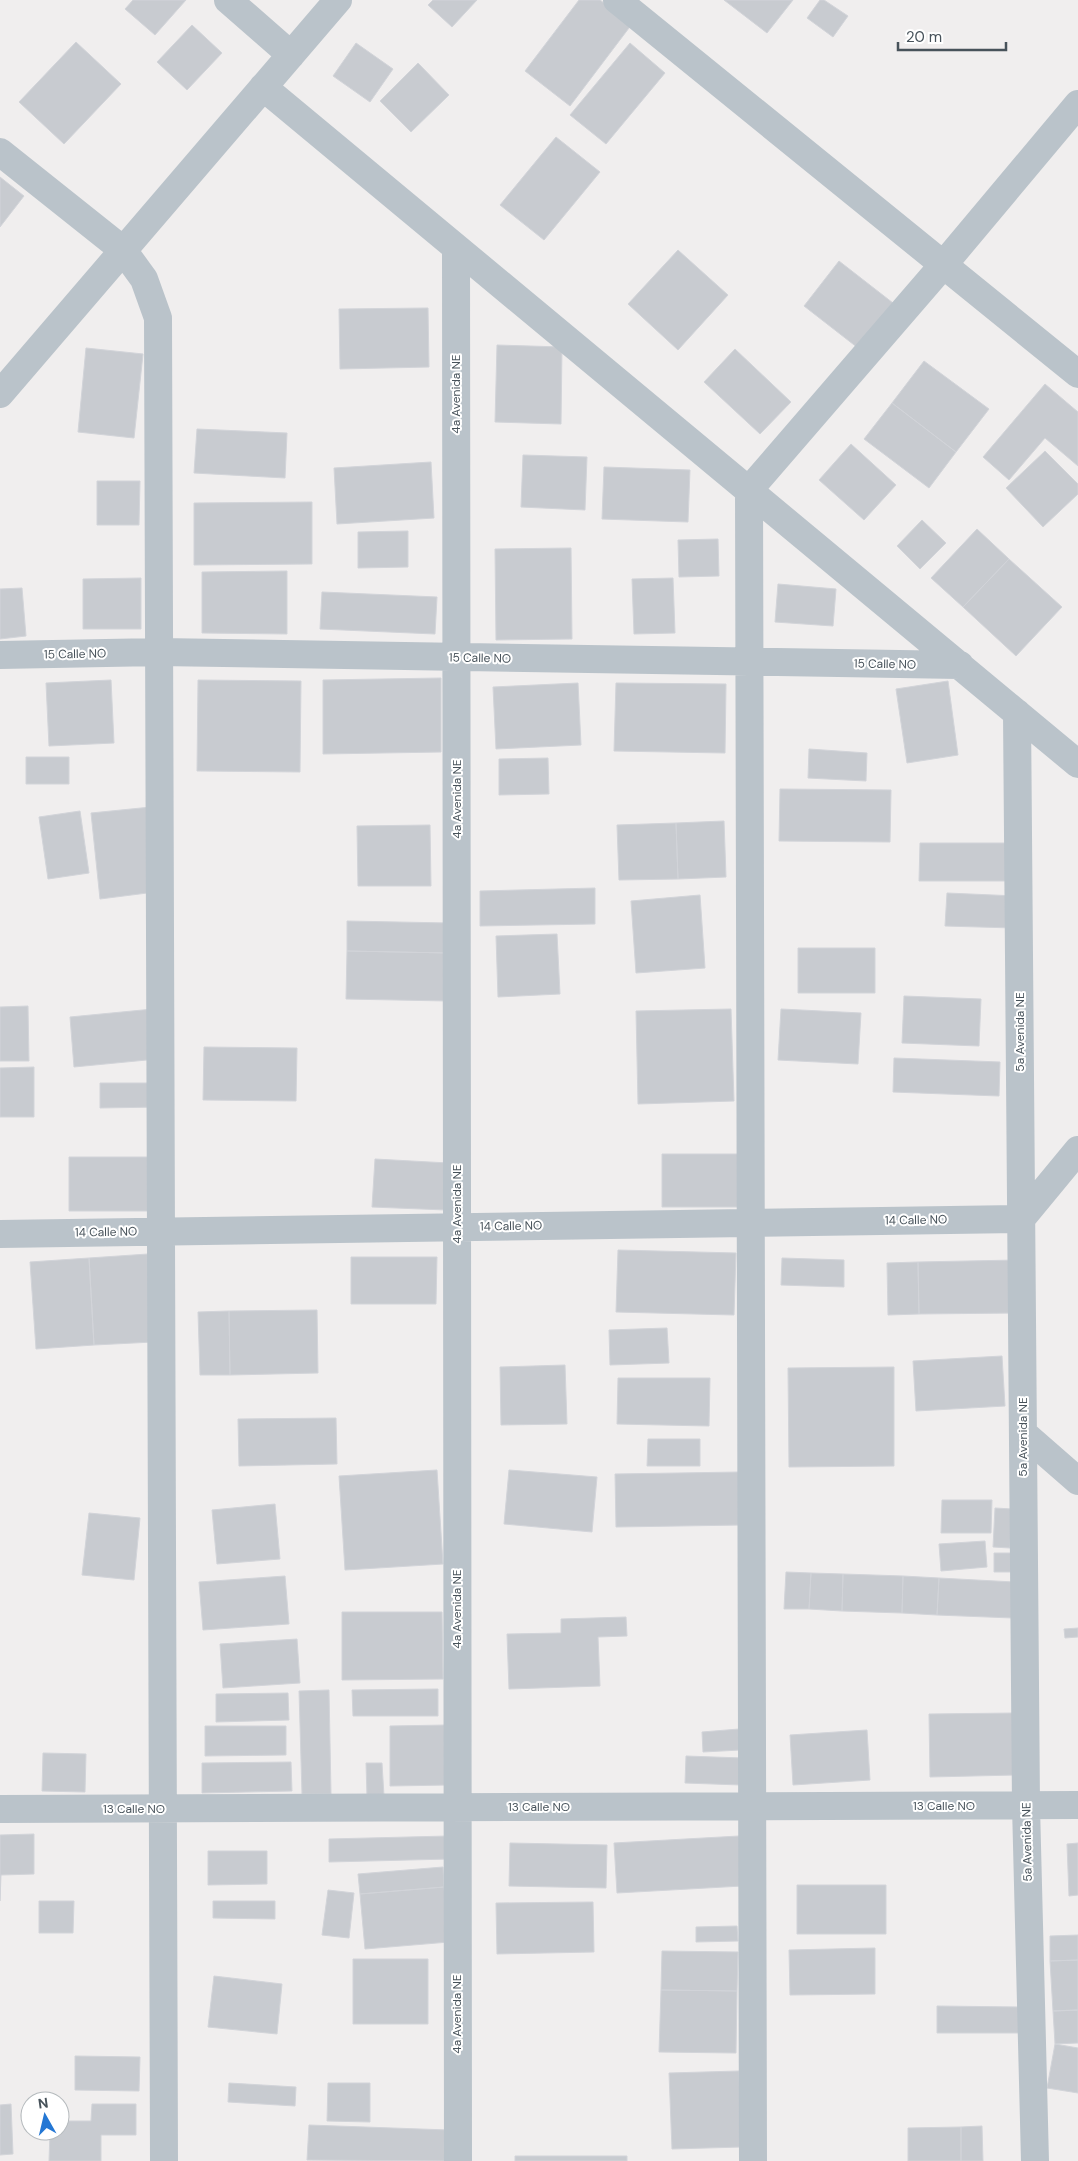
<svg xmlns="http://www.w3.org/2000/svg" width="1078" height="2161" font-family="'DM Sans',sans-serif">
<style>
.building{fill:#c8cbd0;stroke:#d2d4d9}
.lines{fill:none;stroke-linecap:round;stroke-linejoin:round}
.street{stroke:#bac3ca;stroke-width:28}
.labels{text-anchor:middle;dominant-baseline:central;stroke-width:4;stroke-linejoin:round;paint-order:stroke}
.street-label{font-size:12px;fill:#47525a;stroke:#fff}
</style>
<rect width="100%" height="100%" fill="#f0eeee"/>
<!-- building -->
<path class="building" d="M133,0H186L155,35L125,9Z
M433,0H477L452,27L428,5Z
M579,0H600L632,24L570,106L525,71Z
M724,0H793L767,33Z
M820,0H824L848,16L833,37L807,18Z
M192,25L222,53L187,90L157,62Z
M76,42L121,84L64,144L19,102Z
M356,43L393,69L370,102L333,76Z
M630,43L665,73L606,144L570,115Z
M418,63L449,95L411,132L380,101Z
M556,137L600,172L544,240L500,205Z
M0,177L24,196L0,227Z
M678,250L728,295L678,350L628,304Z
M839,261L893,303L858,348L804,306Z
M428,308L429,367L340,369L339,309Z
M497,345L562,347L561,424L495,422Z
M86,348L143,354L134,438L78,432Z
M735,349L791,402L760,434L704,382Z
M924,361L989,409L956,452L892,403Z
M1045,384L1078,412V466L1045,438L1009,480L983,457Z
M892,403L956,452L929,488L864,439Z
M197,429L287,433L285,478L194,473Z
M851,444L896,485L864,520L819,480Z
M1045,451L1078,484V494L1043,527L1006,488Z
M523,455L587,457L585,510L521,507Z
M431,462L434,518L337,524L334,468Z
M604,467L690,470L688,522L602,519Z
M97,481H140L139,525H97Z
M312,502V564L194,565V503Z
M922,520L946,543L920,569L897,546Z
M977,529L1009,559L963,607L931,578Z
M408,531V567L358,568V532Z
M718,539L719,576L679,577L678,540Z
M571,548L572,639L496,640L495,549Z
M1009,559L1062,607L1016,656L963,607Z
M287,571V634L202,633V572Z
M141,578V629H83V579Z
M673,578L675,633L634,634L632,579Z
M778,584L836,589L833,626L775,622Z
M22,588L26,636L0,639V589Z
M322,592L437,597L435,634L320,629Z
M441,678V752L323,754V680Z
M111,680L114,743L49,746L46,683Z
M198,680L301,681L300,772L197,771Z
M948,681L958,755L907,763L896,689Z
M578,683L581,745L496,749L493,687Z
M616,683L726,684L725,753L614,751Z
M809,749L867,753L866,781L808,778Z
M26,757H69V784H26Z
M548,758L549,794L499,795V759Z
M780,789L891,790L890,842L779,841Z
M151,807L155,892L100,899L91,813Z
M80,811L89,873L48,879L39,817Z
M724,821L726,877L678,879L676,823Z
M676,823L678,879L619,880L617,825Z
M430,825L431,886H358L357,826Z
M920,843H1010V881H919Z
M595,888V924L480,926V891Z
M947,893L1016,896L1014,928L945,926Z
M700,895L705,968L636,973L631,901Z
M347,921L448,923V953L347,951Z
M557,934L560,994L498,997L496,936Z
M798,948H875V993H798Z
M347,951L448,953L447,1001L346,999Z
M904,996L981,999L979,1046L902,1043Z
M28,1006L29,1061H0V1007Z
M153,1009L157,1059L74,1067L70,1017Z
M731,1009L734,1101L638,1104L636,1011Z
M781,1009L861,1013L858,1064L778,1060Z
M204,1047L297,1048L296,1101L203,1100Z
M894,1058L1000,1062L999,1096L893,1092Z
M34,1067V1117H0V1068Z
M100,1083H158V1107L100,1108Z
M662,1154H741V1207H662Z
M69,1157H149V1211H69Z
M375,1159L448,1163L446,1210L372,1207Z
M618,1250L736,1253L734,1315L616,1312Z
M148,1254L153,1342L94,1345L89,1258Z
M351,1257H437L436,1304H351Z
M89,1258L94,1345L36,1349L30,1262Z
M782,1258L844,1260V1287L781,1285Z
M1017,1260L1018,1313L919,1314L918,1262Z
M918,1262L919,1314L888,1315L887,1263Z
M317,1310L318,1373L230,1375L229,1311Z
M229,1311L230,1375H200L198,1312Z
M667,1328L669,1363L610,1365L609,1330Z
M1002,1356L1005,1406L916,1411L913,1361Z
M565,1365L567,1424L501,1425L500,1367Z
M894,1367V1466L789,1467L788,1368Z
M618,1378H710L709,1426L617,1424Z
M336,1418L337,1464L239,1466L238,1419Z
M648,1439H700V1466H647Z
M437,1470L443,1564L345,1570L339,1476Z
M509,1470L597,1477L592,1532L504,1524Z
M740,1472L741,1525L616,1527L615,1474Z
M942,1500H992L991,1533H941Z
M275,1504L280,1559L217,1564L212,1510Z
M995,1508L1012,1509L1010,1548L993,1547Z
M89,1513L140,1518L134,1580L82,1575Z
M985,1541L987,1567L941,1571L939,1544Z
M994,1553H1012V1572H994Z
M786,1572L811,1573L809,1609H784Z
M811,1573L843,1574L842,1611L809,1609Z
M843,1574L903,1576L902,1613L842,1611Z
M285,1576L289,1624L203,1630L199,1582Z
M903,1576L939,1578L937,1615L902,1613Z
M939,1578L1014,1582L1013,1618L937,1615Z
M342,1612H442L443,1679L342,1680Z
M626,1617L627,1636L598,1637L600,1686L509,1689L507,1634L561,1633V1619Z
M1078,1628V1637L1065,1638L1064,1629Z
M297,1639L300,1683L223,1688L220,1644Z
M438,1689V1716H353L352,1690Z
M329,1690L331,1794H302L299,1691Z
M288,1693L289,1720L216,1722V1694Z
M1014,1713L1015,1775L930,1777L929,1714Z
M447,1725L448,1785L390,1786V1726Z
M205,1726H286V1755L205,1756Z
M739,1729L740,1750L703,1752L702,1732Z
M867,1730L870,1780L793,1785L790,1735Z
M43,1753L86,1754L85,1792L42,1791Z
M686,1756L742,1758L741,1785L685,1783Z
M291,1762L292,1791L202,1793V1763Z
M366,1763H382L384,1796L367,1797Z
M34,1834V1874L1,1875L0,1901V1835Z
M448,1836L449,1859L329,1862V1839Z
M739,1836L742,1886L617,1893L614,1843Z
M510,1843L607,1845L606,1888L509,1886Z
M1078,1843V1895L1069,1896L1067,1844Z
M208,1851H267V1884L208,1885Z
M443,1867L444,1887L360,1894L358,1874Z
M797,1885H886V1934H797Z
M444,1887L449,1942L365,1949L360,1894Z
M328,1890L354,1893L349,1938L322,1935Z
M39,1901H74L73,1933H39Z
M213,1901H275V1919L213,1918Z
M593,1902L594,1952L497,1954L496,1903Z
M737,1926L738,1941L696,1942V1927Z
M1078,1935V1960L1050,1961V1936Z
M875,1948V1994L790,1995L789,1950Z
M662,1951L738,1952L737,1991L661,1990Z
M353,1959H428V2024H353Z
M1078,1960V2010L1053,2011L1050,1961Z
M214,1976L282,1984L277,2034L208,2027Z
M661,1990L737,1991L736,2053L659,2052Z
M937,2006L1021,2007V2033H937Z
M1078,2010V2043L1055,2044L1053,2011Z
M1055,2044L1078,2048V2093L1047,2088Z
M75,2056L140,2057L139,2091L75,2090Z
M739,2071L741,2147L672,2149L669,2073Z
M229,2083L296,2087L295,2106L228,2102Z
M328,2083H370V2122L327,2121Z
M11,2104L13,2154L0,2155V2105Z
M92,2104H136V2135H101V2161H49L50,2131H60V2121H91Z
M309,2125L448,2130L447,2161L307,2160Z
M982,2126L983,2161H961V2127Z
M961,2127V2161H908V2128Z
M515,2156H627V2161H515Z"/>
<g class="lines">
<!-- street -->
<path class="street" d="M228,0L291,55
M617,0L1078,374
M263,87L1078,764
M0,152L123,250L144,279L158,318L164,2161
M456,248L458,2161
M0,394L338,0
M0,655L159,652L960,665
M1017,713L1026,1806L1035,2161
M0,1234L1021,1219L1078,1150
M1023,1433L1078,1481
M0,1809L1078,1805
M753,2161L749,490L944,264L1078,104"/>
</g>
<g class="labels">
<!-- street labels -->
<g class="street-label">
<text transform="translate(456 394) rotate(-90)">4a Avenida NE</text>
<text transform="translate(75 654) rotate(-1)">15 Calle NO</text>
<text transform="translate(480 658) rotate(1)">15 Calle NO</text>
<text transform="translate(885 664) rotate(1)">15 Calle NO</text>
<text transform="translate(457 799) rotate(-90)">4a Avenida NE</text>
<text transform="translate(1020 1032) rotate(-90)">5a Avenida NE</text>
<text transform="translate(457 1204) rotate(-90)">4a Avenida NE</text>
<text transform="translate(916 1220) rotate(-1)">14 Calle NO</text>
<text transform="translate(511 1226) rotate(-1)">14 Calle NO</text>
<text transform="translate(106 1232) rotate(-1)">14 Calle NO</text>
<text transform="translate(1023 1437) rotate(-90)">5a Avenida NE</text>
<text transform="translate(457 1609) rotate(-90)">4a Avenida NE</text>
<text x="944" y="1806">13 Calle NO</text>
<text x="539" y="1807">13 Calle NO</text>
<text x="134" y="1809">13 Calle NO</text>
<text transform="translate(1027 1842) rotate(-91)">5a Avenida NE</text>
<text transform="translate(457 2014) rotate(-90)">4a Avenida NE</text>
</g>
</g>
<!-- north arrow -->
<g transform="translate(45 2116) rotate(352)"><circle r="24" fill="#ffffff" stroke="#b5babd"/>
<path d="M0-4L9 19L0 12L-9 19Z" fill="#2477d4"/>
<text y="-8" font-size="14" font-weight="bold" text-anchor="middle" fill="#47525a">N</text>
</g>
<!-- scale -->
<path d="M898 42v8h108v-8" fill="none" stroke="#47525a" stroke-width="2.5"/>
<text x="906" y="42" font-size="15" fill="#47525a" stroke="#ffffff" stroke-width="4" paint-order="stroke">20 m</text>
</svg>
